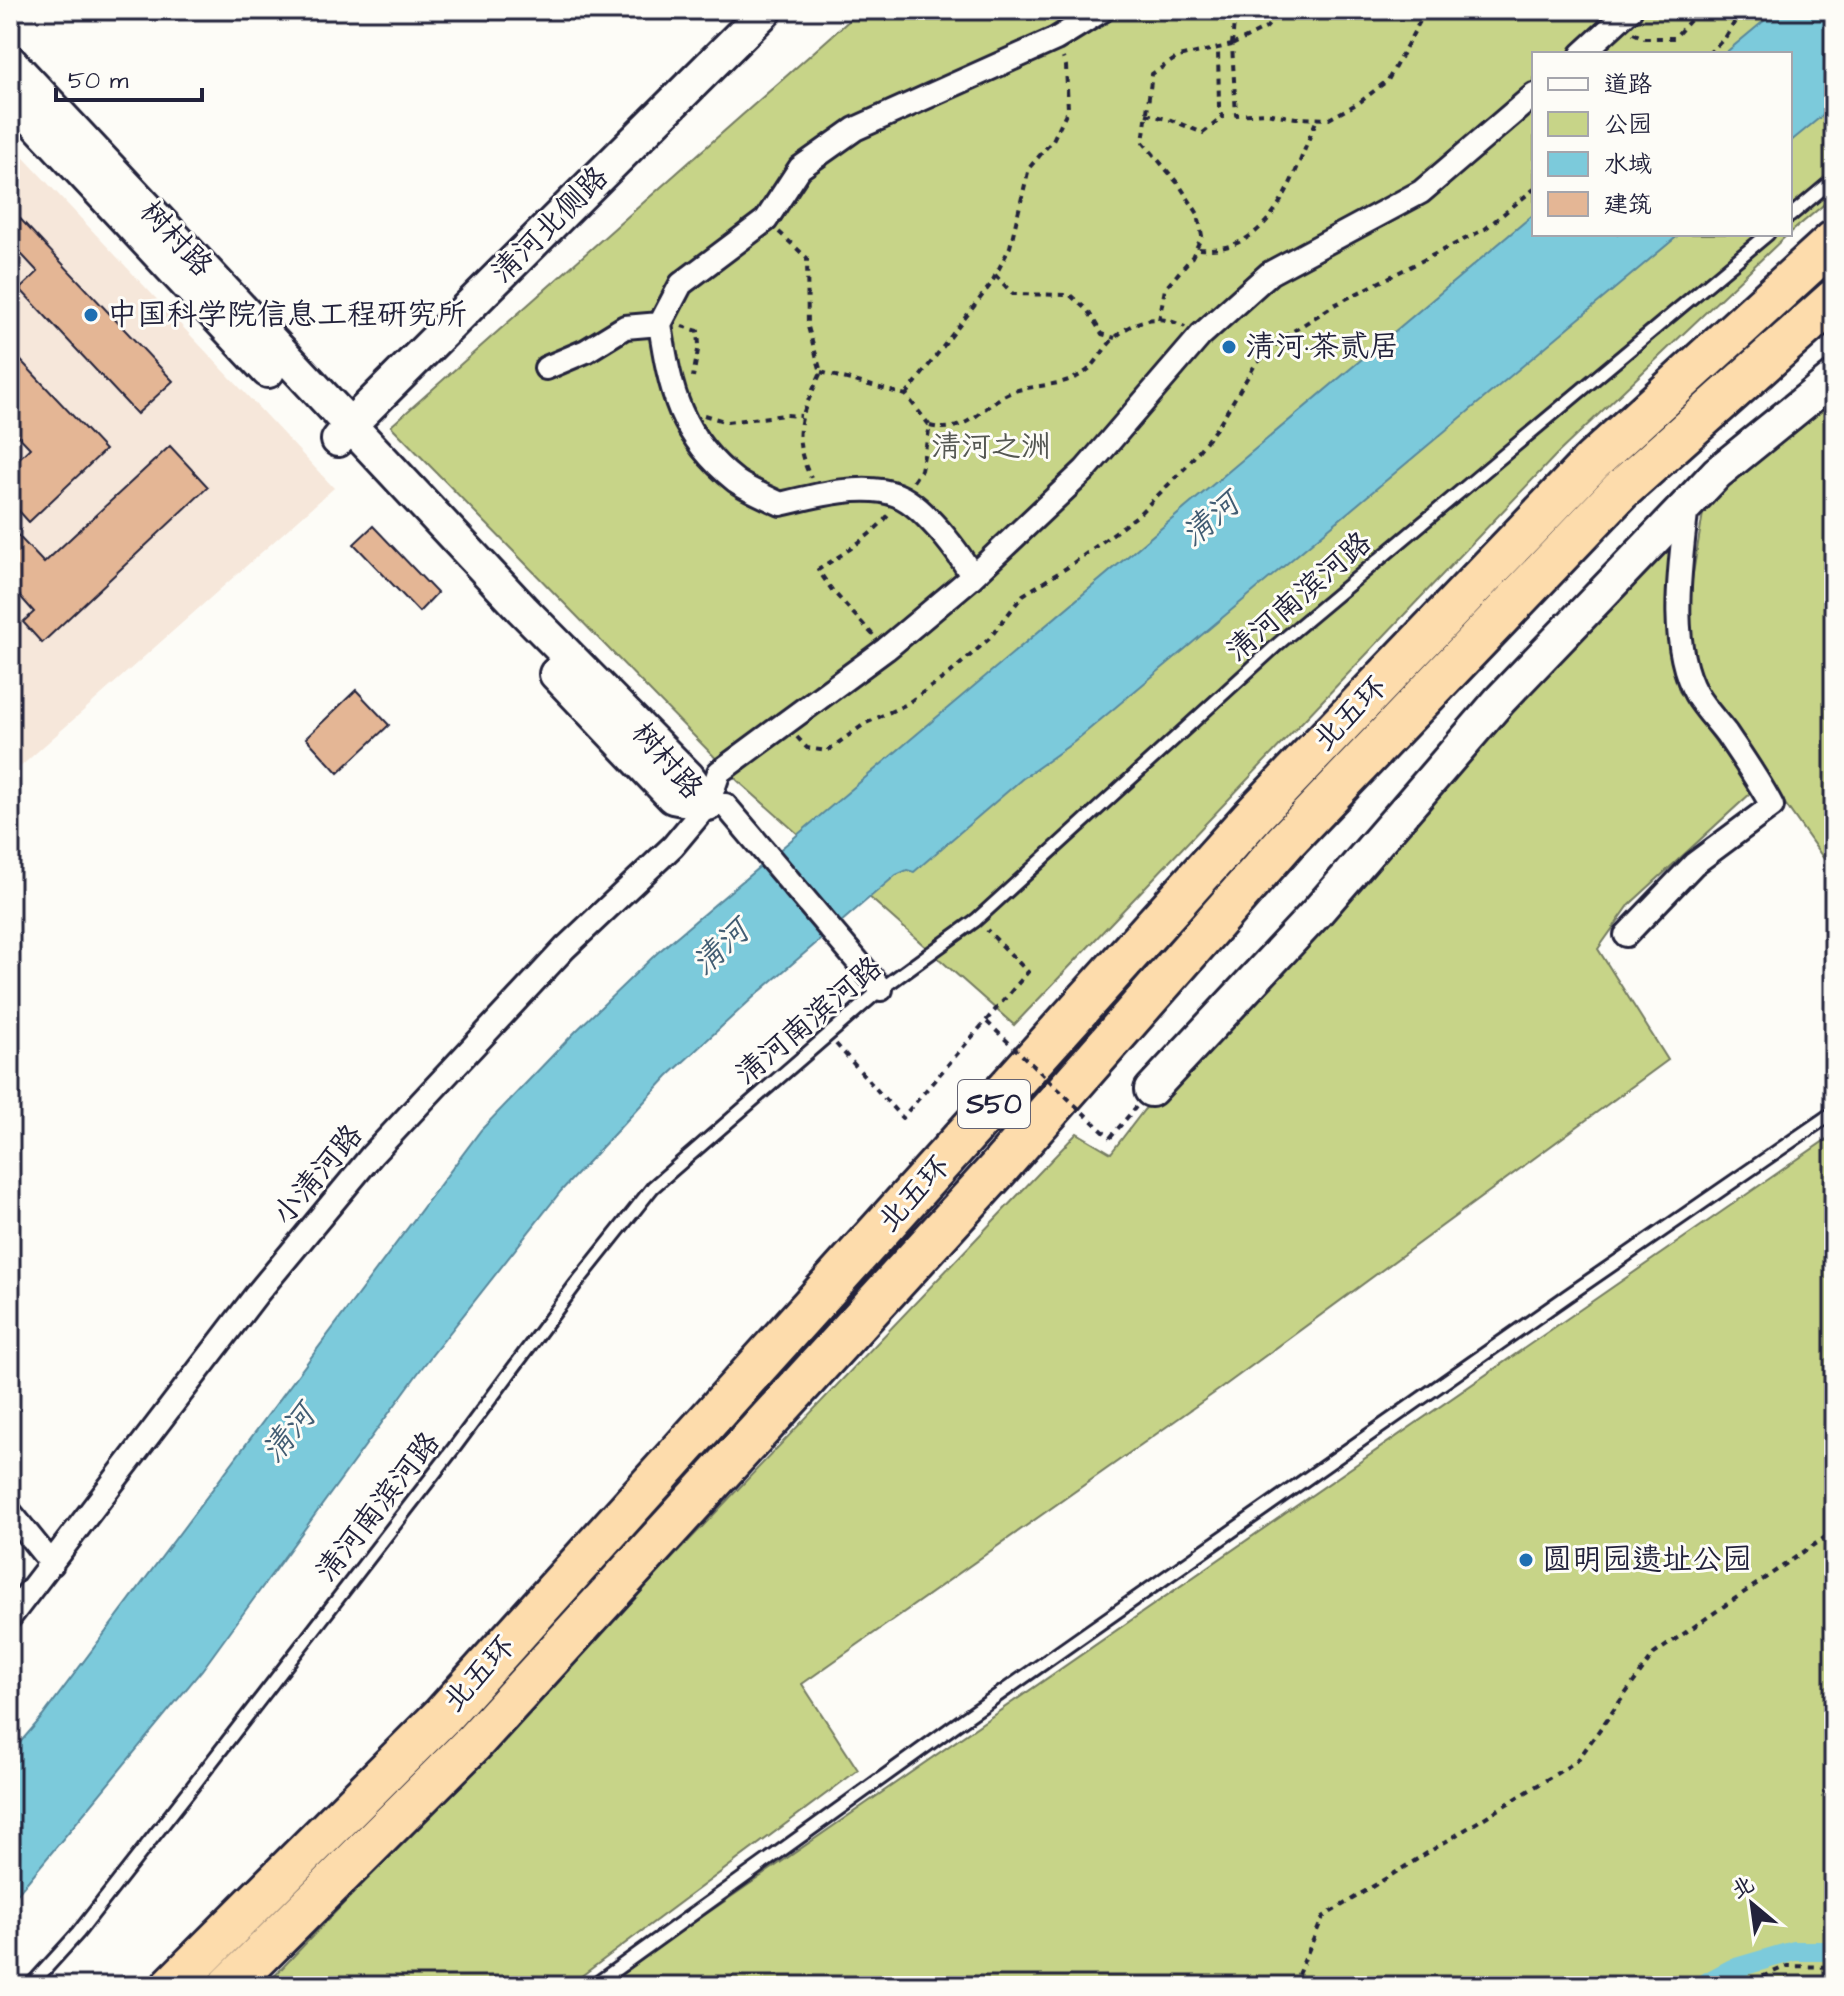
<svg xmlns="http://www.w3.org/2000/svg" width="1844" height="1996" font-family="'Architects Daughter','LXGW WenKai TC',sans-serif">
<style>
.built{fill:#f6e7da}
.green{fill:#c7d488;stroke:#747b62;stroke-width:2}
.water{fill:#7ccadb;stroke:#58879b;stroke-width:2}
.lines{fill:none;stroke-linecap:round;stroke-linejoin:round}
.canal{stroke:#7ccadb;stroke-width:20}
.building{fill:#e4b695;stroke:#22223b;stroke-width:2}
.lane-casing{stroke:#22223b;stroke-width:17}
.street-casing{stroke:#22223b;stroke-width:28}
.secondary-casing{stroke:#22223b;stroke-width:38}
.highway-casing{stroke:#22223b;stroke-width:46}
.path{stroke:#22223b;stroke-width:4;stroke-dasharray:6 6;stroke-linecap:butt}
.lane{stroke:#fdfcf7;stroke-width:11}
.street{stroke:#fdfcf7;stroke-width:22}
.secondary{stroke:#fdfcf7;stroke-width:32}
.highway{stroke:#fddcac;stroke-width:40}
.path-bridge{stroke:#22223b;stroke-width:4;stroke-dasharray:6 6;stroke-linecap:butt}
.poi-dot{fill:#1f6fb2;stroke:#fdfcf7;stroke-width:3}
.labels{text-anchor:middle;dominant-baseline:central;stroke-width:6;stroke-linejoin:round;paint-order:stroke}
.shield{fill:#fdfcf7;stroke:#646373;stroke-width:2}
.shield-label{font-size:28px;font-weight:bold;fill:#22223b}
.street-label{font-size:30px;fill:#22223b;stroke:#fdfcf7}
.poi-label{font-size:30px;fill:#22223b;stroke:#fdfcf7;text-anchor:start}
.park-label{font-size:30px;fill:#545752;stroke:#fdfcf7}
.water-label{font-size:32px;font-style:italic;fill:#425d73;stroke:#fdfcf7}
</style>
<rect width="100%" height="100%" fill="#fdfcf7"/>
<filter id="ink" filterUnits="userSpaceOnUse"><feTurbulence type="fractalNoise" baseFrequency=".0125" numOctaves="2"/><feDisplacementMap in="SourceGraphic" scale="16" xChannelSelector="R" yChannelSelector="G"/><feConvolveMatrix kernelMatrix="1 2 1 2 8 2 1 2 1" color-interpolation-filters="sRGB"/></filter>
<g filter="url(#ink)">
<!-- built -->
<path class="built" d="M10,143L334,488L10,776Z"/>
<!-- green -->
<path class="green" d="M861,10H1834V196L1790,233V54H1534V234H1788L1557,454L1014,1025L738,781L391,426Z
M1834,398V873L1697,679L1686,616L1705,501Z
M1673,535L1670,651L1679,691L1752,792L1630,904L1598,949L1668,1060L1220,1389L802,1684L858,1770L568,1986H265L1077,1133L1111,1153L1144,1110L1510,702Z
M1834,1134V1986H602Z"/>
<!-- water -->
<path class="water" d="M1777,10H1834V106L1790,142V54H1724Z
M1534,214V234H1680L1074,742L1022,779L914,872L907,870L896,875L758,993L668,1076L561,1191L421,1369L202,1670L10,1903V1754L42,1717L481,1130L576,1031L656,954Z"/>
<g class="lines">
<!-- canal -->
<path class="canal" d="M1700,1986L1732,1969L1794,1951H1834"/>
</g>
<!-- building -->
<path class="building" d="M10,208L173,381L137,414L20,289L38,272L10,242Z
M10,349L105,450L29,522L10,501V467L30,448L10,427Z
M170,446L208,487L42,643L23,622L34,612L19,595L10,603V527L44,563Z
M373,526L437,593L419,612L354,544Z
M356,690L389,725L338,773L306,738Z"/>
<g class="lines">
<defs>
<path id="lane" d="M1790,216L1834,179
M30,1986L78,1933L193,1786L454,1448L575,1285L653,1187L881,989L976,920L1278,644L1768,234
M593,1986L954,1726L1567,1296L1834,1112"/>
<path id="street" d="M1582,54L1630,10
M660,324L681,284L766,220L800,168L855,129L1056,39L1103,10
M546,368L586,351L625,327L660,324C670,390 680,437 736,481C749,490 766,497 781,504C813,496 865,482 897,495C914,502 928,518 940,531C952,545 964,560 972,577
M708,804L725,805L881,989
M1626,935L1694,864L1772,806C1759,781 1742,757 1726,733C1716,720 1704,708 1696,694C1667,642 1681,561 1687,505
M10,1512L52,1564
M10,1617L256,1295L372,1155L565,948L673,846L708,804L719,772L886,649L972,577L1085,470L1201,335L1270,273L1421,192L1534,95"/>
<path id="secondary" d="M10,62L522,609L688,777L708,804
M10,95L268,371
M338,440L350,425L766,10
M556,674L673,797L708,804
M1151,1090L1317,912L1500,700L1687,505L1717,473L1834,378"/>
<path id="highway" d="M172,1986L443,1715L1253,816L1593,461L1834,241
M229,1986L473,1743L997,1170L1286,841L1620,491L1834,300"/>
</defs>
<!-- lane casing -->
<use href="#lane" class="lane-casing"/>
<!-- street casing -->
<use href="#street" class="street-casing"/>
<!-- secondary casing -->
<use href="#secondary" class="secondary-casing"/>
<!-- highway casing -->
<use href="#highway" class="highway-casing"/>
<!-- path -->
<path class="path" d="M1633,33L1644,38H1674L1696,14L1728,17L1751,10
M1232,45L1266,28L1281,10
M1232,45L1235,10
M1708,54L1725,38L1740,13
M1146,114L1171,120L1203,133L1223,117L1219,107L1218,48
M779,232L807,258L808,327L821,372C802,415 789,433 811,478
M1199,249C1274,254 1293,175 1317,119
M995,275L1013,294L1070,295L1088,311L1102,334L1115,338
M1159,320L1165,289L1192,257L1202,236L1198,214L1180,186L1143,142L1152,74L1178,57L1232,45L1236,115L1265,113L1296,118L1329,119L1360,102L1388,80L1426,10
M682,326L698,331L699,345L693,377
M821,372L906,395L930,426L921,470L912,483
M906,395L991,284L1010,247L1029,168L1053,140L1068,109L1066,66L1063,58
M704,415L727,422L785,415L801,416
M930,426C971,437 984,399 1018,390C1043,384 1068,386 1089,369C1096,363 1102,352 1108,345C1129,321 1155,311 1185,327
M873,635L832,590L818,570C844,553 871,537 891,512
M797,737L807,748L827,751L866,723L905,705L949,674L989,639L1023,595L1068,567L1137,516L1186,467L1218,426L1255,365L1284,337L1336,304L1485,229L1534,189
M836,1044L902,1118L1028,972L987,930
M1110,1138L1136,1107
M1293,1986L1323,1917L1577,1761L1654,1654L1834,1531
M1741,1986L1787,1966L1834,1967"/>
<!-- lane -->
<use href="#lane" class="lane"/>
<!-- street -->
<use href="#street" class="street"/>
<!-- secondary -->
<use href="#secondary" class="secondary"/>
<!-- highway -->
<use href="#highway" class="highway"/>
<!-- path-bridge -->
<path class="path-bridge" d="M987,1022L1110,1138"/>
</g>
</g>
<!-- markers -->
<g class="poi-dot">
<circle cx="91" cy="315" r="8"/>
<circle cx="1229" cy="347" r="8"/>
<circle cx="1526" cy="1560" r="8"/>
</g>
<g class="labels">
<!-- shield labels -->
<rect class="shield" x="958" y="1080" width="72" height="48" rx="6"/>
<g class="shield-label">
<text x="994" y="1104">S50</text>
</g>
<!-- street labels -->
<g class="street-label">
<text transform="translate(550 225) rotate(-45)">清河北侧路</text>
<text transform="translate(176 239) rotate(47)">树村路</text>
<text transform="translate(1299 597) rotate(-41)">清河南滨河路</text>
<text transform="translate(1350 714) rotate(-46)">北五环</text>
<text transform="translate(667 761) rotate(49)">树村路</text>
<text transform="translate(809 1021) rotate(-40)">清河南滨河路</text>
<text transform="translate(318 1175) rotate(-50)">小清河路</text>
<text transform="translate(914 1194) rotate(-48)">北五环</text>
<text transform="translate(378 1507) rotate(-52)">清河南滨河路</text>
<text transform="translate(479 1674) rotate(-48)">北五环</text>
</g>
<!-- poi labels -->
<g class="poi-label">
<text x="107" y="315">中国科学院信息工程研究所</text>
<text x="1245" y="347">清河·茶贰居</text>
<text x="1542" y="1560">圆明园遗址公园</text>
</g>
<!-- park labels -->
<g class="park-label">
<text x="991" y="447">清河之洲</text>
</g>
<!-- water labels -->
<g class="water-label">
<text transform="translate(1211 520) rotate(-40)">清河</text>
<text transform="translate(721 948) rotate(-43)">清河</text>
<text transform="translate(289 1434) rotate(-51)">清河</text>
</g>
</g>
<!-- margin -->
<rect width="1844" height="1996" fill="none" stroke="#fdfcf7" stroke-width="40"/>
<rect x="20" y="20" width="1804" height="1956" fill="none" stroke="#22223b" stroke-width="3" filter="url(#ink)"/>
<!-- legend -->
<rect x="1532" y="52" width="260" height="184" fill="#fdfcf7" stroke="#a5a5ac" stroke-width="2"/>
<rect x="1548" y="78" width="40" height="12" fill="#fdfcf7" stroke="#a5a5ac" stroke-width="2"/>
<text x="1604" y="92" font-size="24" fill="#22223b">道路</text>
<rect x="1548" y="112" width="40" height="24" fill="#c7d488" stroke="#a5a5ac" stroke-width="2"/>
<text x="1604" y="132" font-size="24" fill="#22223b">公园</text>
<rect x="1548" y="152" width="40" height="24" fill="#7ccadb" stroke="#a5a5ac" stroke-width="2"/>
<text x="1604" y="172" font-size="24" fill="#22223b">水域</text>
<rect x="1548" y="192" width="40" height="24" fill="#e4b695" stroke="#a5a5ac" stroke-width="2"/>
<text x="1604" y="212" font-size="24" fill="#22223b">建筑</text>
<!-- north arrow -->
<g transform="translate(1752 1904) rotate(331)" stroke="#fdfcf7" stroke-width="6" paint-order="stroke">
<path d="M0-6L14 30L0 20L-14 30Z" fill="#22223b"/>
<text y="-12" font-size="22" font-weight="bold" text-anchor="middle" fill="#22223b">北</text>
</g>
<!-- scale -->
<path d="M56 88v12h146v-12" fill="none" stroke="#22223b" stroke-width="4"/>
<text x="68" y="88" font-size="24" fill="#22223b" stroke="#fdfcf7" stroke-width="6" paint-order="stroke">50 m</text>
</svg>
